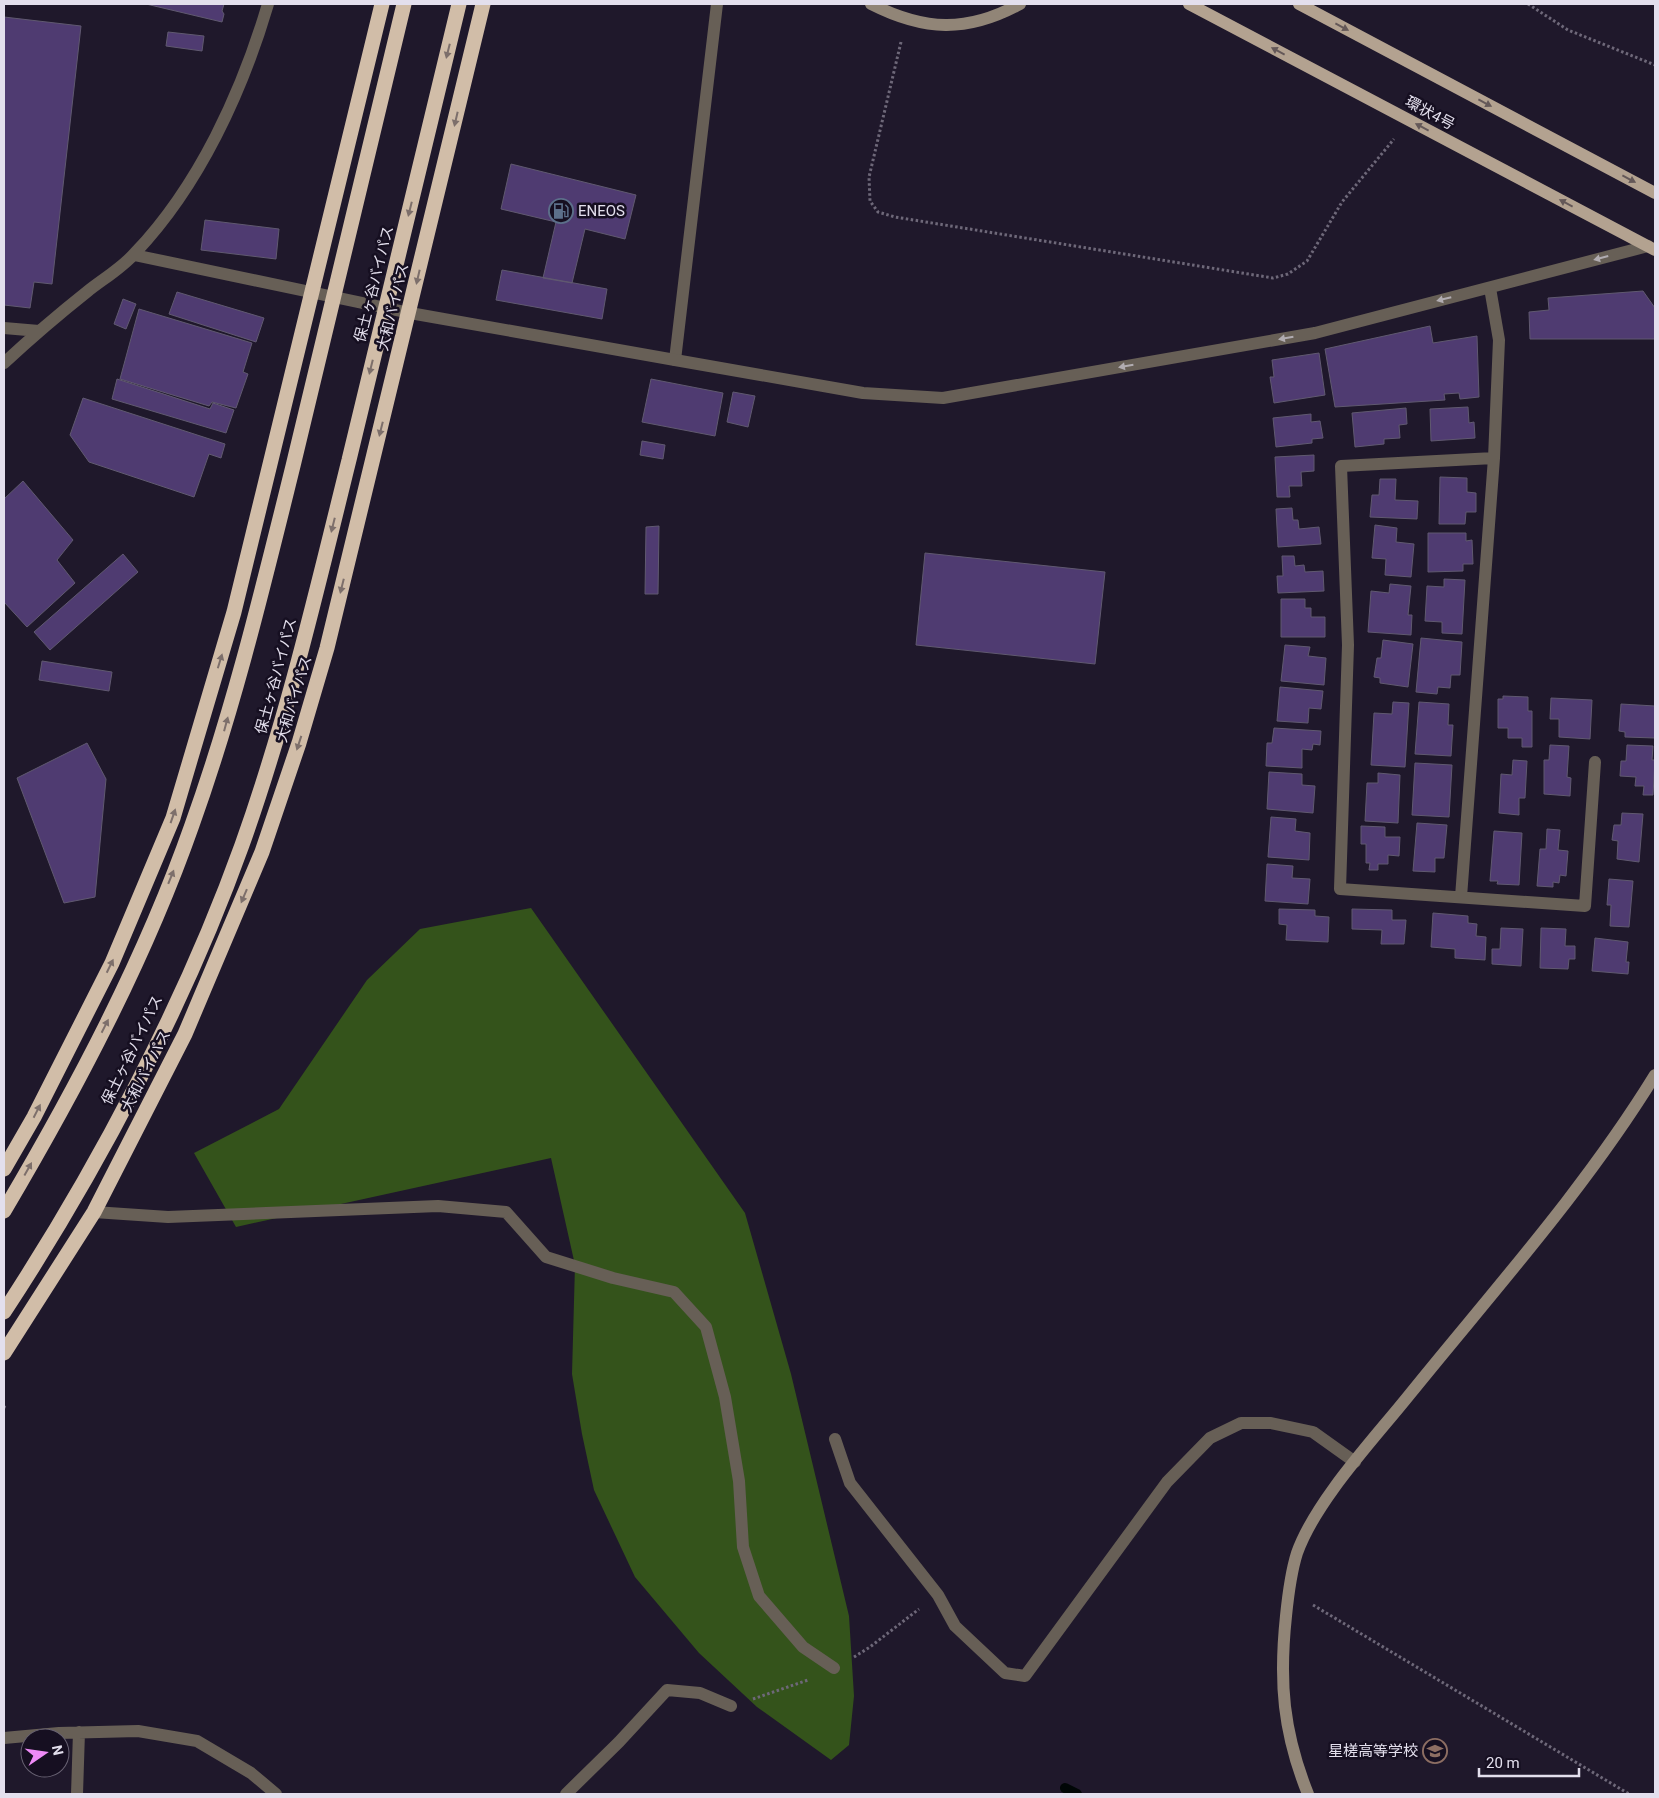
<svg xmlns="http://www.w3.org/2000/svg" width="1659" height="1798" font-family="Roboto,'Noto Sans JP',sans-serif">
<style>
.forest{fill:#34531b}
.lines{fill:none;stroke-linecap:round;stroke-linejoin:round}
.stream{stroke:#000606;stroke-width:10}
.building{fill:#4f3b71;stroke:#605970}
.path{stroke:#6e6879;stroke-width:3;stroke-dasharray:2.5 2.5;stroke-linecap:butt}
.lane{stroke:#675f56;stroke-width:12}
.street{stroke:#675f56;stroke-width:12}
.secondary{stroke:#918577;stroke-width:12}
.primary{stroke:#b3a290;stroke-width:12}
.highway{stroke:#d1bda8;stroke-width:15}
.highway-bridge{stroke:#d1bda8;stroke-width:15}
.oneway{fill:#645858}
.oneway2{fill:#7d6f6b}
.oneway3{fill:#b1acb1}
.labels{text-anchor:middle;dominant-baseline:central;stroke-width:5;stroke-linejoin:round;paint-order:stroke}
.street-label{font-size:15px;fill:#e3dfed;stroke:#160f21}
.poi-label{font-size:15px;fill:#e3dfed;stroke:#160f21;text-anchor:start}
</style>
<rect width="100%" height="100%" fill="#1f182b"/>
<!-- forest -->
<path class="forest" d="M531,908L745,1213L791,1374L849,1616L854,1696L849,1745L831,1760L757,1707L699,1653L635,1577L594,1490L582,1434L572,1374L575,1265L551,1158L236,1227L194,1153L279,1109L367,980L420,929Z"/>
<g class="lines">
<!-- stream -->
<path class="stream" d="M1065,1788L1077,1794"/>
</g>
<!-- building -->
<path class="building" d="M146,4H224L222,11L224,14L222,22Z
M4,17L81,26L52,284L34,282L30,308L4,305Z
M168,32L204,36L202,51L166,46Z
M511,164L636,195L625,239L585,229L572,283L543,278L556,222L501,209Z
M205,220L279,229L276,259L201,250Z
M502,270L607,289L602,319L496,300Z
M1643,291L1655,308V339H1530L1529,312L1549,310L1548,298Z
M177,292L264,318L256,342L169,314Z
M123,299L136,304L126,329L114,324Z
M139,309L252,343L243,372L248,374L236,408L212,402L209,406L120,379Z
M1430,326L1433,343L1477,336L1479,397L1460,399L1459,393L1444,394L1445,400L1335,407L1325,349Z
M1319,353L1325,395L1274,403L1270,377H1274L1272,360Z
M117,379L210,409L213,403L234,410L226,433L112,399Z
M651,379L723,393L715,436L642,422Z
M733,392L755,396L748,427L727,422Z
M83,398L225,444L221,458L209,454L194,497L89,462L70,435Z
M1468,407L1469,423L1474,422L1475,438L1431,441L1430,409Z
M1406,408L1407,424L1399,425L1400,438L1384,439V444L1355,447L1352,413Z
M1311,414V422L1320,421L1323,438L1312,439V443L1276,447L1273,418Z
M642,441L665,445L663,459L640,455Z
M1314,455V471L1301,472L1302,486H1289L1290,497H1277L1275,457Z
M1440,477L1467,478V492L1476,493V512H1466L1465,524H1439Z
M1380,479H1396L1395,500L1418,501L1417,519L1370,517L1372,495H1379Z
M23,481L73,540L57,560L75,583L27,627L4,602V499Z
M1292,508L1293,520H1298L1299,529L1319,527L1321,544L1278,547L1276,509Z
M1375,525L1397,528L1396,542L1414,544L1411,577L1385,575L1386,559L1372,558Z
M659,526L658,594H645L646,527Z
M1428,533H1466V541L1472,540L1473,564H1463V571L1428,572Z
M925,553L1105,572L1095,664L916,645Z
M123,554L138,572L50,650L34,632Z
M1282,556H1294L1295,566L1304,565L1305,572L1323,571L1324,591L1278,593L1277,576H1283Z
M1444,579L1465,580L1462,634L1442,633V622L1425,621L1427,586L1444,587Z
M1390,584L1411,586L1408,615H1412L1411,635L1368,632L1371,591L1389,593Z
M1281,599H1305V608H1311V617H1325V637H1281Z
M1421,638L1462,642L1460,675H1451L1450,688L1438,687L1437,694L1416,692Z
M1383,640L1413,644L1408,687L1380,683V678L1374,677L1377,658H1381Z
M1285,645L1310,647L1308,656L1326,658L1324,685L1281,681Z
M42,661L112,672L109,691L39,680Z
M1280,687L1323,691L1321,709L1309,708L1308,723L1277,721Z
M1503,696L1528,697V711H1532V747H1522V738H1508V728H1498V699H1503Z
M1551,698L1592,700L1590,739L1559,737V719H1550Z
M1393,702L1409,703L1405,767L1371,765L1374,713L1392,714Z
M1419,702L1449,704L1448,725H1453L1451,756L1415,754Z
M1621,704L1655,706V738L1625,737V732L1619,731Z
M1274,728L1321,731L1320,745L1313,744L1312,750L1302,749V768L1266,766L1267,743H1272Z
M87,743L106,779L95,897L64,903L17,778Z
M1550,745L1569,746L1567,777L1571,778L1570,796L1544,794V760H1549Z
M1627,745L1653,746L1652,760H1655L1653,795H1643L1644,786H1635L1636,777L1620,776L1621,761H1626Z
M1513,760L1527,761L1525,798H1519V815L1499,813L1501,774L1512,775Z
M1415,763L1452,765L1449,817L1412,815Z
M1269,772L1302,774V785L1315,786L1313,813L1267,809Z
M1378,773L1400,775L1398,823L1365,821L1367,783H1378Z
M1622,813L1643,814L1639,862L1617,859L1618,841L1612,840L1614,825H1621Z
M1271,817L1296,819L1295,831L1310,833L1309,860L1268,857Z
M1417,823L1447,825L1444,858H1435V872L1413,871Z
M1361,826L1385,827V837H1400L1399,856L1388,855V864H1378V870H1369L1370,863H1366V844H1361Z
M1547,829L1560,830L1558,850L1568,851L1566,876L1560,875L1559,883L1553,882V887L1537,886L1540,849H1546Z
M1494,831L1522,833L1519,885L1497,884L1498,881H1490Z
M1267,864L1293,866L1292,878L1310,879L1308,904L1265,901Z
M1609,879L1633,881L1629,927L1610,926L1611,905H1607Z
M1279,909L1315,910V916L1329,917L1328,942L1286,940L1287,925L1279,924Z
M1352,909L1392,910V920H1406L1404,944H1381L1382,930L1352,929Z
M1433,913L1468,916V923L1477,924L1476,936L1486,937L1485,960L1455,958V949L1431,947Z
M1501,928L1523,929L1521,966L1492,964V949H1500Z
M1541,928L1566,929L1565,946H1575V959H1569L1568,969L1540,968Z
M1595,938L1628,942L1626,962H1629L1628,974L1592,971Z"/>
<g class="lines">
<!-- path -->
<path class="path" d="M1528,4L1568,30L1655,65
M901,42L869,177L870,201L878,212L895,217L1273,278L1288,274L1307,261L1342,202L1394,139
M4,1408L5,1405
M1313,1605L1629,1794
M854,1657L870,1647L919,1609
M753,1699L808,1680"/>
<!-- lane -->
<path class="lane" d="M675,360L717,4
M94,1212L168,1217L438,1206L506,1212L546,1257L613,1278L674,1292L706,1327L725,1397L739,1481L743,1547L759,1596L803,1647L834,1668
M835,1439L850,1483L938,1595L955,1626L1005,1673L1025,1676L1167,1482L1210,1438L1241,1423H1271L1313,1432L1355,1462
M4,1738L59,1733L138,1731L197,1741L251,1773L276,1794
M77,1794L79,1732
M566,1794L619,1742L667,1690L700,1693L731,1706"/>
<!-- street -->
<path class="street" d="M134,255L410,313L675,360L863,393L943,398L1315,333L1648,246
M4,328L39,331
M4,363C31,338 59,314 88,291C103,279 122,268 135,253C199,186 242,92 268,4
M1494,458L1341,466L1348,645L1340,889L1585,906L1595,762
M1461,897L1494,458L1499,340L1490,288"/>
<!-- secondary -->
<path class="secondary" d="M871,4C924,31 967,33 1020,4
M1308,1794C1283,1732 1279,1682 1286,1616C1288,1596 1291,1572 1297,1553C1316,1500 1374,1439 1410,1394C1494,1290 1585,1189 1655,1075"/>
<!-- primary -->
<path class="primary" d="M1189,4L1655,250
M1299,4L1655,193"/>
<!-- highway -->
<path class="highway" d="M4,1169L34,1117L112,963L173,818L234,612L382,4
M4,1353L94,1212L185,1034L262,852L299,743L327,648L483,4"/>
<!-- highway-bridge -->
<path class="highway-bridge" d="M4,1211C76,1089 145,959 192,825C234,708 263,587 293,466C331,312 368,158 404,4
M4,1312C97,1170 185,1004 242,845C287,719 317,589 349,460C386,308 423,156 459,4"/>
</g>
<!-- one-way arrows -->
<defs><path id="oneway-solid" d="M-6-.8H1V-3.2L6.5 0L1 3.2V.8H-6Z" transform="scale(1.25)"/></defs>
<g class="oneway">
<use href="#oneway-solid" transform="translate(1342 27) rotate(28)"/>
<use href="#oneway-solid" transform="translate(1278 51) rotate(-152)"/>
<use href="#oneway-solid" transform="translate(1485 103) rotate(28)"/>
<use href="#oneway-solid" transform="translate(1422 127) rotate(-152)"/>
<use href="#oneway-solid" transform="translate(1629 179) rotate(28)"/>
<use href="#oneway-solid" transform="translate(1566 203) rotate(-152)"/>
</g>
<g class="oneway2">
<use href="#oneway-solid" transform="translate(448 51) rotate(104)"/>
<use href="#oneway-solid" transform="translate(456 119) rotate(103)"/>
<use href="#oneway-solid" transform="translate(410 209) rotate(104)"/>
<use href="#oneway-solid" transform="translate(418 277) rotate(103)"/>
<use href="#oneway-solid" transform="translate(371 367) rotate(104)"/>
<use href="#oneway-solid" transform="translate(381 429) rotate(104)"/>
<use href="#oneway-solid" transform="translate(333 525) rotate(104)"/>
<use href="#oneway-solid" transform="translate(342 586) rotate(104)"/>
<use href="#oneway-solid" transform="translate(220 661) rotate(-73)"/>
<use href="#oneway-solid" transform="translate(226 724) rotate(-75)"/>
<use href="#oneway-solid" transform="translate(299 743) rotate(108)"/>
<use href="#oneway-solid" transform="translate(173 816) rotate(-71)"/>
<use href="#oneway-solid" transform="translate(171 877) rotate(-68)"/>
<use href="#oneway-solid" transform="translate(244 896) rotate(113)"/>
<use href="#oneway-solid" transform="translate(110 966) rotate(-64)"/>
<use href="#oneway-solid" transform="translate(105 1026) rotate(-63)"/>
<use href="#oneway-solid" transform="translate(37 1111) rotate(-63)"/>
<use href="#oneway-solid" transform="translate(28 1169) rotate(-61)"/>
</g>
<g class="oneway3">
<use href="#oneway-solid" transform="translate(1601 258) rotate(165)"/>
<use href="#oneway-solid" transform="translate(1444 299) rotate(166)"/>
<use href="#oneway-solid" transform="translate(1286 338) rotate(170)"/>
<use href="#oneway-solid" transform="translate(1126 366) rotate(170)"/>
</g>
<!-- icons -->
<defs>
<symbol id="fuel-ring" viewBox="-11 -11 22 22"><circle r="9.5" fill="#160f21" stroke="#5c6f8a" stroke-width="1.5"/><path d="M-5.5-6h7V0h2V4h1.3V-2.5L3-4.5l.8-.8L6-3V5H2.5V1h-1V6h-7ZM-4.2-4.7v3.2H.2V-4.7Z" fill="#5c6f8a"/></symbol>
<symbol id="school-ring" viewBox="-11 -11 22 22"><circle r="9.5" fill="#160f21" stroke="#8d6e63" stroke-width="1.5"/><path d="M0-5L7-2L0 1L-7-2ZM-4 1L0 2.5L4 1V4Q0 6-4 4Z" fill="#8d6e63"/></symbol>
</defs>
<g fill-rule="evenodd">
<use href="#fuel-ring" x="547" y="197" width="28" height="28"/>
<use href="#school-ring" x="1421" y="1737" width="28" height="28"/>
</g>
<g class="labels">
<!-- street labels -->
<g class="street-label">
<text transform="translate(1430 113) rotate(28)">環状4号</text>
<text transform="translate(374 284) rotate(-76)">保土ヶ谷バイパス</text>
<text transform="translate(393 307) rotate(-76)">大和バイパス</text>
<text transform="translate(276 676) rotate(-75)">保土ヶ谷バイパス</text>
<text transform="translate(294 699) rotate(-73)">大和バイパス</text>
<text transform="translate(132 1050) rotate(-64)">保土ヶ谷バイパス</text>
<text transform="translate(146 1071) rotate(-63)">大和バイパス</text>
</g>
<!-- poi labels -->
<g class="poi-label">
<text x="578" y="211">ENEOS</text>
<text x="1418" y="1751" text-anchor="end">星槎高等学校</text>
</g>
</g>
<!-- border -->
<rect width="1659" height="1798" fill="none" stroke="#e3dfed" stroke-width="10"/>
<!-- north arrow -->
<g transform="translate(45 1753) rotate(77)"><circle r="24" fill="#160f21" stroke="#686273"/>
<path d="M0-4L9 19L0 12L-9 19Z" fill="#ef8bf7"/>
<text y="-8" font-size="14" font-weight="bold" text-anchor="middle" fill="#e3dfed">N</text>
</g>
<!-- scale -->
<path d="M1479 1768v8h100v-8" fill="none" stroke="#e3dfed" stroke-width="2.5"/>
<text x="1486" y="1768" font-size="15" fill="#e3dfed" stroke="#160f21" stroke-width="4" paint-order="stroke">20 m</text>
</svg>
